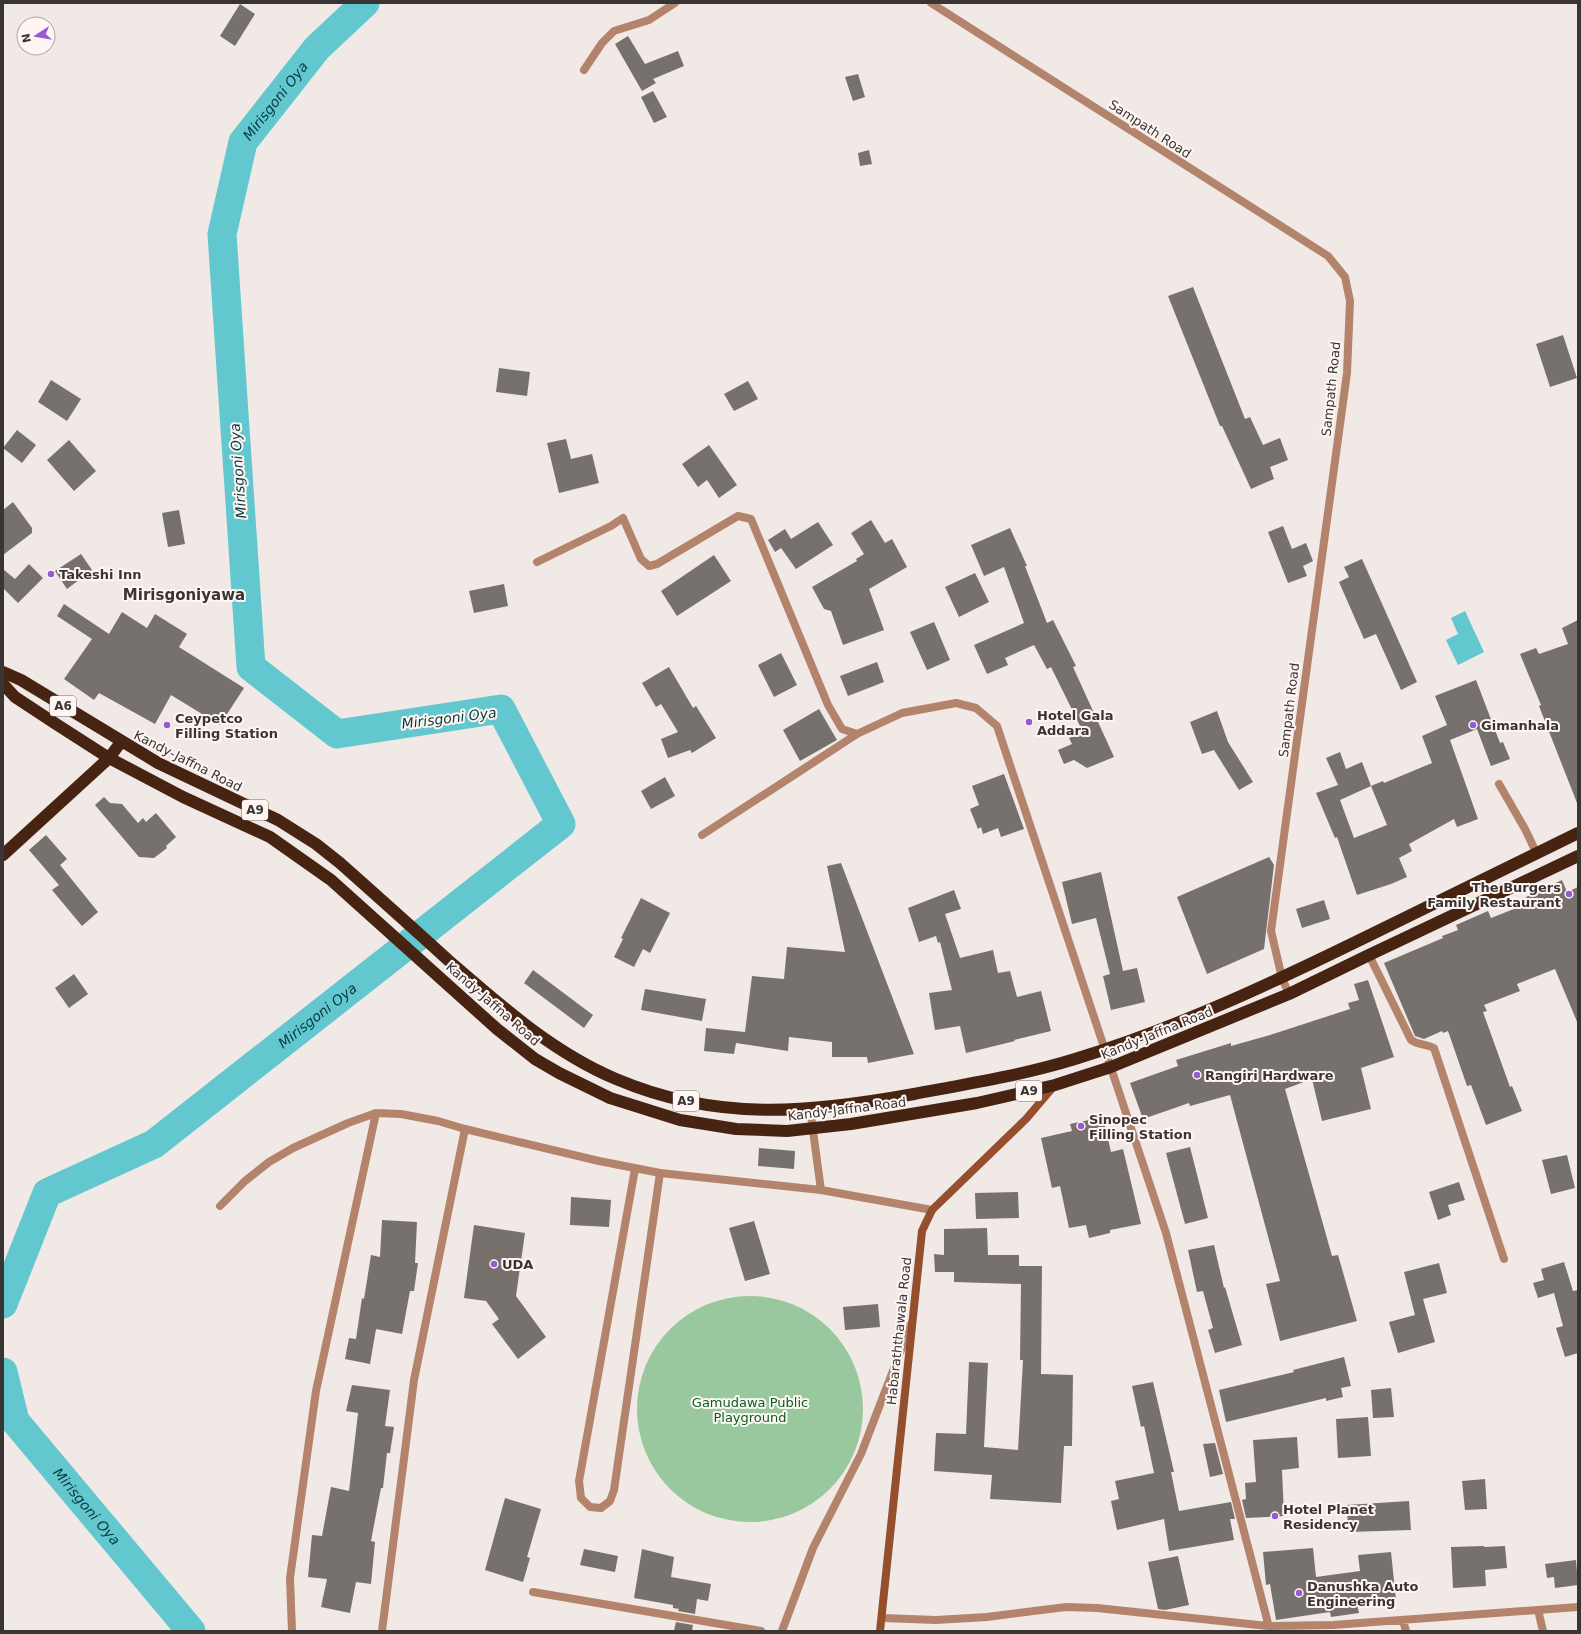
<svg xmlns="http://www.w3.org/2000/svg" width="1581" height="1634" font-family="'DejaVu Sans',sans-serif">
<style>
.green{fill:#9ac89e}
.water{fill:#63c7d0}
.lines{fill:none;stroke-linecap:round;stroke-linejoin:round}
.river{stroke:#63c7d0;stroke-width:29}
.building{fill:#77716d;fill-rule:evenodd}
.lane{stroke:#b4836c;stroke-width:8}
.street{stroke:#b4836c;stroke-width:8}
.secondary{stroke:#954f2d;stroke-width:8}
.highway{stroke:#472312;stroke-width:12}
.poi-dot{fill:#965ad1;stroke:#fff6f3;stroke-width:1.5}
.labels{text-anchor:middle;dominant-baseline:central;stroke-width:4;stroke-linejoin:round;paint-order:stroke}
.shield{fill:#fff6f3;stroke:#746f6d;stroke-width:1}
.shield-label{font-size:12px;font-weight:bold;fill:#393534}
.street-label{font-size:13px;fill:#393534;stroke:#fff6f3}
.poi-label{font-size:13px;font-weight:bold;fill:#393534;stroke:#fff6f3;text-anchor:start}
.park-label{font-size:13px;fill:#046020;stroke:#fff6f3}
.water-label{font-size:14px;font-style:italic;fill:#07393d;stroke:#fff6f3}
.quarter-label{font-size:15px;font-weight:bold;fill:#393534;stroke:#fff6f3}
</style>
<rect width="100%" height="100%" fill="#f1e9e6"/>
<!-- green -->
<path class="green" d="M637 1409a113 113 0 1 1 226 0a113 113 0 1 1-226 0Z"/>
<!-- water -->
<path class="water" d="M1465,611L1484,652L1458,665L1446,640L1458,634L1451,618Z"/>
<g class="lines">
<!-- river -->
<g class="river">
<path id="s1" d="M3,1304L47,1193L154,1144L561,824L501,709L337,734L251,667L222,234L243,142L317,48L365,3"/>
<path id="s2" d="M3,1372L15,1421L191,1631"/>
</g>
</g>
<!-- building -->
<path class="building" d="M240,4L255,14L235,46L220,36Z
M628,36L645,64L678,51L684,66L653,79L656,83L642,91L615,44Z
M858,74L865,97L853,101L845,77Z
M653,91L667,117L654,123L641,97Z
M869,150L872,164L860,166L858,153Z
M1193,287L1245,419L1250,417L1263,445L1280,438L1288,460L1270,467L1274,479L1251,489L1222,426H1220L1168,296Z
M1563,335L1577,378L1550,387L1536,344Z
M499,368L530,372L527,396L496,392Z
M51,380L81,399L67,421L38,402Z
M748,381L758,399L734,411L724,394Z
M17,430L36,445L22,463L3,448Z
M566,439L571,459L592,454L599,483L559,493L547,443Z
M69,440L96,471L74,491L47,460Z
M709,445L737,485L719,498L707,480L698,487L682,464Z
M13,502L32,528V533L3,555V510Z
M179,510L185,544L168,547L162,513Z
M871,520L885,543L892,539L907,567L869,589L884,630L843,645L831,611L824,609L812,587L857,561L856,559L864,554L851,533Z
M818,522L833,545L796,569L781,548L775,552L768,540L785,529L791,539Z
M1283,526L1292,549L1306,543L1313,561L1303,566L1307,576L1288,583L1268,532Z
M1010,528L1027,566H1025L1047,623L1053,620L1076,666L1073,667L1114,757L1087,768L1074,760L1064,764L1058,750L1072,744L1069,738L1083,732L1051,667L1047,669L1034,645L1005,658L1008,665L987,674L974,645L1024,623L1004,567L984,576L971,545Z
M81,554L92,570L67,589L55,571Z
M714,555L731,581L677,616L661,591Z
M1362,559L1417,682L1401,690L1376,634L1364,639L1339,582L1349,577L1344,567Z
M29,564L43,578L18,603L3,588V569L15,579Z
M975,573L989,602L959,617L945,587Z
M504,584L508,606L474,613L469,591Z
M64,604L109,634L122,612L147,628L155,614L187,634L179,647L244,688L220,725L171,695L155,724L99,693L94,700L64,679L92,639L57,616Z
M1578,620V803H1577L1539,706L1541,705L1520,654L1536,648L1539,654L1568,644L1562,628Z
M934,622L950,660L927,670L910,632Z
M781,653L797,685L774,697L758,665Z
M877,662L884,682L848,696L840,676Z
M669,667L693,708L696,706L716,738L692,753L690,750L668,758L661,739L678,732L661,704L656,707L642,683Z
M1476,680L1500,743L1503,742L1510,759L1491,766L1477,729L1450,740L1478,819L1457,827L1454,819L1409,844L1412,851L1399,858L1407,877L1391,884L1357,895L1337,837L1335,838L1316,793L1338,785L1326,758L1340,752L1346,769L1362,762L1371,786L1383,781L1384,783L1432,763L1422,736L1447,725L1435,696ZM1371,786L1387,825L1354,838L1340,800Z
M819,709L837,740L800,761L783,730Z
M1217,711L1228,742L1253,782L1239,790L1214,750L1202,754L1190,722Z
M1004,774L1024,829L1001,837L998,828L983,834L981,827L978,829L970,809L979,805L972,786Z
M665,777L675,796L651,809L641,791Z
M104,797L110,803L122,804L138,823L143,818L146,822L156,813L176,837L166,846L167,848L154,858L139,857L95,805Z
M46,835L67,859L60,865L98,912L82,926L52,890L59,885L29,850Z
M1269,857L1274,865L1264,949L1207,974L1177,897Z
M841,863L914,1054L868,1063L867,1057H832V1042L789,1037L788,1051L736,1043L734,1054L704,1051L706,1028L745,1032L752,976L784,979L787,947L845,952L827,866Z
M1101,872L1123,971L1137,968L1145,1002L1111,1010L1103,976L1110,974L1096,918L1072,924L1062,882Z
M1562,880L1567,892L1578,887V1024L1555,969L1517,984L1520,991L1484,1005L1487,1011L1483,1012L1510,1087L1512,1086L1522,1111L1486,1125L1471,1085L1467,1086L1448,1031L1443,1033L1442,1031L1424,1039L1415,1036L1384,963L1443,938L1442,936L1458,930L1456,925L1488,911L1491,918L1529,903L1526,897Z
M954,890L961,909L945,914L960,958L993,950L998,973L1010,971L1017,997L1041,991L1051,1031L1014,1040L1015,1041L966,1053L960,1026L935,1030L929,993L952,990L940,942L938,943L936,936L919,942L908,908Z
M641,898L670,913L650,953L643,949L634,967L614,957L623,939L621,938Z
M1324,900L1330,919L1302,928L1296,909Z
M533,970L593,1015L584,1028L524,983Z
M74,974L88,994L69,1008L55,988Z
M1368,980L1394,1057L1361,1068L1371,1109L1322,1121L1312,1079L1285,1089L1332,1256L1338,1255L1357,1321L1280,1341L1266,1284L1280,1281L1230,1095L1190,1106L1189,1103L1143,1119L1130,1083L1178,1066L1176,1060L1231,1043V1046L1270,1035L1350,1009L1348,1003L1359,1000L1354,984Z
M645,989L706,999L702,1021L641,1010Z
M1103,1117L1111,1152L1123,1149L1141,1224L1110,1230V1233L1089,1238L1086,1225L1069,1228L1060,1186L1052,1188L1041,1138L1072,1131L1070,1124Z
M1190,1147L1208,1218L1185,1224L1166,1153Z
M759,1148L795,1151L794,1169L758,1166Z
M1567,1155L1575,1188L1551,1194L1542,1160Z
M1459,1182L1465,1200L1448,1205L1451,1215L1438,1220L1429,1192Z
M1018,1192L1019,1218L976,1219L975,1193Z
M571,1197L611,1200L609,1227L570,1225Z
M382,1220L417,1222L415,1263H418L414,1291H410L402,1334L376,1329L370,1364L345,1359L349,1338L356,1339L362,1298L364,1299L371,1255L380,1257Z
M754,1221L770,1274L745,1281L729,1228Z
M474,1225L525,1233L516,1296L546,1337L518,1359L492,1324L499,1319L486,1301L464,1298Z
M987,1228L988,1255H1019V1266H1042L1041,1374L1073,1375L1072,1446H1064L1061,1503L990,1499L992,1475L934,1471L936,1433L966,1434L969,1362L988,1363L984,1447L1018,1450L1023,1360H1020L1021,1284L954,1282V1272H935L934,1254L944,1255V1229Z
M1214,1245L1224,1288L1225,1287L1242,1345L1215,1353L1208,1330L1213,1328L1203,1291L1197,1292L1188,1250Z
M1564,1262L1573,1291L1578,1290V1353L1565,1357L1556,1328L1563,1326L1554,1293L1538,1298L1533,1283L1544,1280L1541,1269Z
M1439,1263L1447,1293L1423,1299L1435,1342L1398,1353L1389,1322L1415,1315L1404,1272Z
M878,1304L880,1327L845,1330L843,1307Z
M1344,1357L1351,1386L1341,1388L1343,1397L1326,1401V1398L1226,1422L1219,1390L1294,1372L1293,1370Z
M1153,1382L1174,1472H1171L1179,1511L1231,1502L1235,1519H1230L1234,1540L1169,1551L1164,1519L1117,1530L1111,1501L1119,1499L1115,1481L1154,1473L1144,1426L1141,1427L1132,1386Z
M352,1385L390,1390L385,1426L394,1427L390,1453H387L383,1488H381L371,1541L375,1542L371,1584L356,1582L350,1613L321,1607L327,1579L308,1577L312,1535L322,1536L331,1487L349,1491L358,1413L346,1411Z
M1391,1388L1394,1417L1373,1418L1371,1390Z
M1368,1417L1371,1456L1338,1458L1336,1419Z
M1297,1437L1299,1468L1282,1470L1284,1516L1246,1518L1242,1500L1246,1499L1245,1483L1256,1482L1253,1440Z
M1215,1443L1223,1474L1210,1477L1203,1444Z
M1485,1479L1487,1509L1465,1510L1462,1481Z
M505,1498L541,1509L527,1557L530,1558L523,1582L485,1570Z
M1409,1501L1411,1530L1348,1532L1347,1505Z
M1484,1546V1547L1505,1546L1507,1568L1485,1570L1486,1586L1453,1588L1451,1547Z
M1313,1548L1316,1577L1360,1571L1358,1555L1391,1552L1396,1600L1357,1603L1359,1613L1331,1617L1330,1612L1276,1620L1270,1584L1266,1585L1263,1552Z
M584,1549L618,1556L615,1572L580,1565Z
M642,1549L674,1557L671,1577L711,1584L708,1601L697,1599L695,1614L678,1611L679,1609L673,1608V1605L634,1598Z
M1178,1556L1189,1605L1165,1610L1158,1609L1148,1562Z
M1576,1560L1578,1585L1555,1588L1554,1577L1547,1578L1545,1564Z
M676,1622L693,1625L692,1631H674Z"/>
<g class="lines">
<!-- lane -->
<path class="lane" d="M1499,784L1525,829L1537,854
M1369,955L1411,1040C1418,1045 1426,1044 1434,1048L1504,1259
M635,1169L579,1481L581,1498L590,1507L601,1508L610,1501L614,1490L660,1173
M1538,1610L1543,1631"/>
<!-- street -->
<path class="street" d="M931,3L1328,256L1345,277L1350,301L1347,373L1271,931L1282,978L1289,994
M584,70L602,43L614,31L649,20L675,3
M537,562L611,526L623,518L641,559L649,566L657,564L738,516L751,519L828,705L842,729L857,734L902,713L956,703L976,708L997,726L1166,1233L1270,1631
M702,835L857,734
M810,1109L821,1190
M220,1206L245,1181L269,1162L293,1148L348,1123L376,1113L401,1114L438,1121L465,1129L599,1161L660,1173L821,1190L932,1210
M533,1592L761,1631
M883,1618L936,1620L987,1617L1066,1607L1097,1608L1268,1626L1333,1625L1578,1607
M1403,1621L1406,1631
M292,1631L290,1578L316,1391L376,1113
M382,1631L414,1380L465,1129
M782,1631L813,1548L861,1454L911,1324"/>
<!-- secondary -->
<path class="secondary" d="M880,1631L922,1231L932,1210L1026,1119L1055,1085"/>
<!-- highway -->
<path class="highway" d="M3,672L21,680L158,763L278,820L316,844L340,863C376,895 412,927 448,960C500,1005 552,1052 616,1079C717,1122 809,1113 914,1094C968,1084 1023,1075 1075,1059C1177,1028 1272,983 1368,936C1438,902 1508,868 1578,833
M3,684L15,697L56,724L109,758L183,797L270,837L331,880L497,1029L535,1059L559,1073L610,1098L680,1120L736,1129L787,1131L851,1124L977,1103L1055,1085L1111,1067L1289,994L1369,955L1578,856
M3,855L109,758L121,742"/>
</g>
<!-- markers -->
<g class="poi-dot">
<circle cx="51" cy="574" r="4"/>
<circle cx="1029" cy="722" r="4"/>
<circle cx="167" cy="725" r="4"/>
<circle cx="1473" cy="725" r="4"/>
<circle cx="1569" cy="894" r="4"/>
<circle cx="1197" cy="1075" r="4"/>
<circle cx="1081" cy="1126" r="4"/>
<circle cx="494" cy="1264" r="4"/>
<circle cx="1275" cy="1516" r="4"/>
<circle cx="1299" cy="1593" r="4"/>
</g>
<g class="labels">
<!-- shield labels -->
<g class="shield">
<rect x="50" y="696" width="26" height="20" rx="3"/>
<rect x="242" y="800" width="26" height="20" rx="3"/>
<rect x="1016" y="1081" width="26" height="20" rx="3"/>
<rect x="673" y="1091" width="26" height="20" rx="3"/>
</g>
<g class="shield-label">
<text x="63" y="706">A6</text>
<text x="255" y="810">A9</text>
<text x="1029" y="1091">A9</text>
<text x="686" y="1101">A9</text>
</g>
<!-- street labels -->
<g class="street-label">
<text transform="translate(1150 129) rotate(33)">Sampath Road</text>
<text transform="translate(1331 389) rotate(-84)">Sampath Road</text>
<text transform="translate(1289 710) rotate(-83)">Sampath Road</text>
<text transform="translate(188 761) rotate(27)">Kandy-Jaffna Road</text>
<text transform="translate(493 1004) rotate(41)">Kandy-Jaffna Road</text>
<text transform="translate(1157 1033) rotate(-22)">Kandy-Jaffna Road</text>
<text transform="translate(847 1109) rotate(-7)">Kandy-Jaffna Road</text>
<text transform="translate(899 1331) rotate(-84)">Habaraththawala Road</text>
</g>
<!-- poi labels -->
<g class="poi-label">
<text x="59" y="574">Takeshi Inn</text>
<text x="1037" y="715">Hotel Gala<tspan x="1037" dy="15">Addara</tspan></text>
<text x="175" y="718">Ceypetco<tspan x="175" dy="15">Filling Station</tspan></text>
<text x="1481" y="725">Gimanhala</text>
<text x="1561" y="887" text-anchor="end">The Burgers<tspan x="1561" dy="15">Family Restaurant</tspan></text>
<text x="1205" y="1075">Rangiri Hardware</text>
<text x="1089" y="1119">Sinopec<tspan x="1089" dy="15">Filling Station</tspan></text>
<text x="502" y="1264">UDA</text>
<text x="1283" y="1509">Hotel Planet<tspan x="1283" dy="15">Residency</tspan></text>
<text x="1307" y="1586">Danushka Auto<tspan x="1307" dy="15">Engineering</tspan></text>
</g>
<!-- park labels -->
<g class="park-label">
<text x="750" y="1402">Gamudawa Public<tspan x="750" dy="15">Playground</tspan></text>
</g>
<!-- water labels -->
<g class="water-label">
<text stroke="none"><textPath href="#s1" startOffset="1740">Mirisgoni Oya</textPath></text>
<text transform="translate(238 471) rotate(-94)">Mirisgoni Oya</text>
<text transform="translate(449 718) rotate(-7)">Mirisgoni Oya</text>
<text stroke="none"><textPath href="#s1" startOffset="445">Mirisgoni Oya</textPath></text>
<text stroke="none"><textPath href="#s2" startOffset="162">Mirisgoni Oya</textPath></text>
</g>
<!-- quarter labels -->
<g class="quarter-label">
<text x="184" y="595">Mirisgoniyawa</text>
</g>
</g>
<!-- border -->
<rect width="1581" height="1634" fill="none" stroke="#393534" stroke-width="8"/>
<!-- north arrow -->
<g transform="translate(36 36) rotate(258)"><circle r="19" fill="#fff6f3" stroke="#b0a9a7"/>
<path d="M0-3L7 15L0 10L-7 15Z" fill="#965ad1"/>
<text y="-6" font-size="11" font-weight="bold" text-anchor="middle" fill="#393534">N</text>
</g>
</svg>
